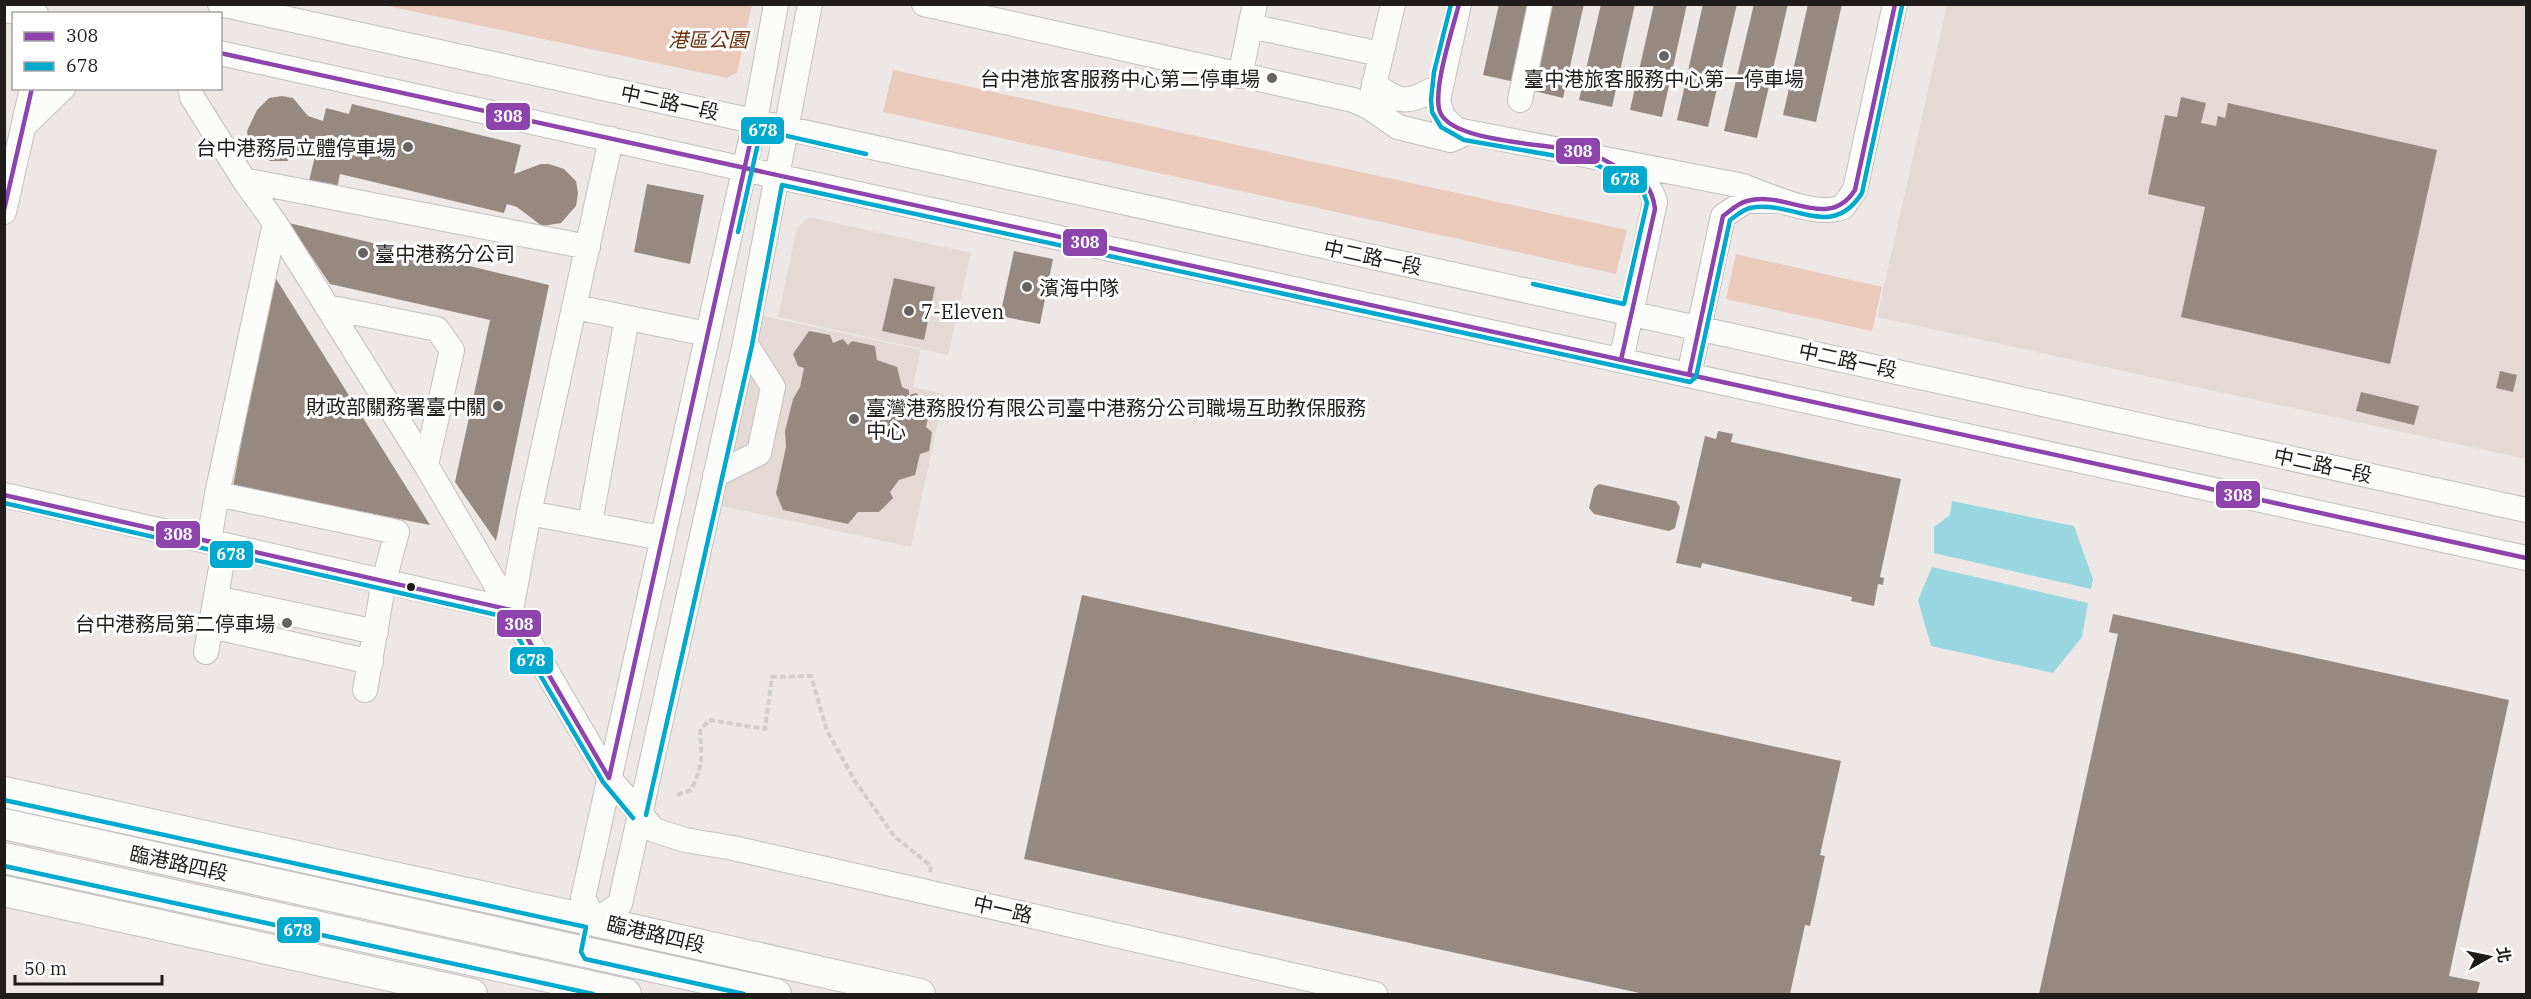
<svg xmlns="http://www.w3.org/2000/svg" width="2531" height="999" font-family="'IBM Plex Serif','Noto Sans TC',serif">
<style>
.built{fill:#e4d9d4}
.green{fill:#e9cabb}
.water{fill:#98d6e0}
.building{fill:#968982}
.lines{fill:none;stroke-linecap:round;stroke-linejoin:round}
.minor-casing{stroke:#c3bfbe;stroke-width:26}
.major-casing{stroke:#c3bfbe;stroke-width:32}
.path{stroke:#d0cece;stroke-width:4;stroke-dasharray:6 3;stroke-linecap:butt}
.minor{stroke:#fcfcfb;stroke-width:24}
.major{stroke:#fcfcfb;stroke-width:30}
.bus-1-casing{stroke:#fff;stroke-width:9}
.bus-2-casing{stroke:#fff;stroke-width:9}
.bus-1{stroke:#8e44ad;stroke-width:4.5}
.bus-2{stroke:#00a9ce;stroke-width:4.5}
.poi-dot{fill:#676362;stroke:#fff;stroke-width:2}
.bus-dot{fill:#1f1c1b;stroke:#fff;stroke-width:2}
.labels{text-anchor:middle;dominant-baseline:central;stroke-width:6;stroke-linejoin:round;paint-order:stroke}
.park-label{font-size:20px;font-style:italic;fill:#6b2f0d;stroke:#fff}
.poi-label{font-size:20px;fill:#1f1c1b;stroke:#fff;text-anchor:end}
.street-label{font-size:20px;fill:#1f1c1b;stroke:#fff}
.line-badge{stroke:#fff;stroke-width:2}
.badge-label{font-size:16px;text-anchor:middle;font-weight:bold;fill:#fff}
</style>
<rect width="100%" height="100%" fill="#ede8e6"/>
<!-- built -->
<path class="built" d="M1947,5H2526V459L1877,317Z
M813,218L971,253L948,355L778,317L797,228L806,219Z
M759,315L921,350L913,387L944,394L911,547L718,505Z"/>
<!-- green -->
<path class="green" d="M383,5H752L737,73L727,78Z
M893,70L1627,230L1616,274L883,112Z
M1736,254L1882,287L1872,331L1726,299Z"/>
<!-- water -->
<path class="water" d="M1952,501L2074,526L2093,579L2091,589L1934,553V527L1950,515Z
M1932,567L2088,603L2082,637L2053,673L1931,646L1918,600Z"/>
<!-- building -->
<path class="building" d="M1499,4H1533L1515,82L1483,75Z
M1550,4H1584L1563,98L1530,90Z
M1601,4H1635L1612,107L1579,100Z
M1654,4H1687L1662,117L1630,110Z
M1703,4H1737L1708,127L1677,120Z
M1754,4H1788L1757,138L1724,131Z
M1808,4H1842L1816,122L1783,115Z
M282,96L293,98L308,116L323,121L326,108L349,114L352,104L521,145L514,174L541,164H549L564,169L576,181L578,193L576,206L561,223L542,226L517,207L507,204L504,213L340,174L337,188L309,181L317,148L305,150L287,161H270L252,150L248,140L247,131L257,110L269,98Z
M2181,97L2206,103L2201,123L2216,126L2218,116L2225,118L2228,103L2437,150L2390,364L2181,317L2205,207L2148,194L2165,115L2177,117Z
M647,184L704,195L690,264L634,252Z
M289,223L549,285L496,541L455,482L490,320L330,284Z
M1014,251L1053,259L1040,324L1000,316Z
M273,274L430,525L233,486Z
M894,278L935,287L924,340L882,331Z
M809,331L830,335L833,343L843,339L848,345L852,341L875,346L877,360L897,367L902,387L909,390V395L916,393L931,406L926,427L932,432L929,451L920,454L915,475L899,480L890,492L893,498L879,512H858L848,524L783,510L776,493L786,447L785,431L793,399L800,387L804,368L798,366L793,354Z
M2500,371L2517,375L2513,392L2496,388Z
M2361,392L2419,406L2414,425L2356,411Z
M1718,431L1733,434L1731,442L1901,479L1880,577L1884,578L1883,585L1878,584L1874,606L1851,601L1852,597L1702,563L1701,568L1676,563L1705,436L1716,439Z
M1599,484L1676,501L1680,507L1675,528L1669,531L1594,514L1589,508L1594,488Z
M1082,595L1841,761L1820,855L1825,856L1810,926L1805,925L1790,994H1644L1024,859Z
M2113,614L2509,700L2449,976L2480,982L2477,994H2039L2118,634L2109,632Z"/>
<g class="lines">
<defs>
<path id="minor" d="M220,4L2526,510
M924,4L1353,100L1369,107L1398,127L1451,140L1466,133
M1459,4L1438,101L1443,117L1457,130L1743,186C1770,196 1815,218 1843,207L1855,190L1895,4
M4,10L36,14
M1250,26L1380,54
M220,53L776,176L2526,558
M1240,76L1255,4
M1374,83C1401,107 1411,102 1441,85
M190,88L192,97L244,180L275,223L426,465L609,778L654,830L685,840L733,848L1375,994
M1520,100L1540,4
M1369,107L1393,4
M24,126L63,88
M1617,167C1634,176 1650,181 1655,202L1621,360
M244,180L588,247
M4,212L32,88
M327,307L437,329L452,350L426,465
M575,307L707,334
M1689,375L1723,216L1746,201H1773
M715,475L759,453L773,387L745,343
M217,494L397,532L384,581L365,690
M4,495L511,610
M529,513L662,538
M590,523L627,318
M209,541L217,494L275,223
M216,598L376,632
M511,610L529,513L611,139
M211,626L371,662
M206,652L225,545
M595,921L620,904L745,343L810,4
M595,921L583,898L755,121L776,4"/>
<path id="major" d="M4,792L595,921L920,994
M4,824L776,994
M4,858L626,994
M4,891L472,994"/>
</defs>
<!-- minor casing -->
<use href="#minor" class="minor-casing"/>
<!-- major casing -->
<use href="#major" class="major-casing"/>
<!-- path -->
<path class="path" d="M677,795L691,790C703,767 702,756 700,731L709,720L765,729L772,677L811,676L827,731L855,781L894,836L931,866L930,874"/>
<!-- minor -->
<use href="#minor" class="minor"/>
<!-- major -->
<use href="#major" class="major"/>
<defs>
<path id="bus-1" d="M1459,4C1453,28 1432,90 1440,112C1453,145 1561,143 1594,155C1604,159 1613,165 1622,170C1643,180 1652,185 1655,209L1621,360
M220,53L2526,558
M4,210L32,88
M1689,375L1723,216C1730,211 1738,203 1747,201C1787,190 1828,232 1855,190L1895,4
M4,495L511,610L609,778
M609,778L755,121L760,122"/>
<path id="bus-2" d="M1451,4L1434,72L1431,100L1432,112L1441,127L1464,140L1591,162L1638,186L1643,191L1647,203L1624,304L1533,284
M738,232L761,130L866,154
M4,503L506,617L603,782L633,818
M4,800L586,927L581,952L585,959L744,994
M646,815L752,345L782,185L1690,382L1696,377L1730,220C1736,216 1742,210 1750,208C1793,199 1831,242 1862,193L1902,6
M4,866L593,994"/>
</defs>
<!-- bus-1 casing -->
<use href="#bus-1" class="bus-1-casing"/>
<!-- bus-2 casing -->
<use href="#bus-2" class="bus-2-casing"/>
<!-- bus-1 -->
<use href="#bus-1" class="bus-1"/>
<!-- bus-2 -->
<use href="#bus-2" class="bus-2"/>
</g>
<!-- markers -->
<g class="poi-dot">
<circle cx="1664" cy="56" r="6"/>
<circle cx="1272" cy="78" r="6"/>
<circle cx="408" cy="147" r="6"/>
<circle cx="363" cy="253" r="6"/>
<circle cx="1027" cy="287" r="6"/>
<circle cx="909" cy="311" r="6"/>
<circle cx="498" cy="406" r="6"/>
<circle cx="854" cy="419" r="6"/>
<circle cx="287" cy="623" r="6"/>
</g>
<circle class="bus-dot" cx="411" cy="587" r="5"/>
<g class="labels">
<!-- park labels -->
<g class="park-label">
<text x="708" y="39">港區公園</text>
</g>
<!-- poi labels -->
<g class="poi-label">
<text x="1260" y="78">台中港旅客服務中心第二停車場</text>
<text x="1664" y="78" text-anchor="middle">臺中港旅客服務中心第一停車場</text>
<text x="396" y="147">台中港務局立體停車場</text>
<text x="375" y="253" text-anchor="start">臺中港務分公司</text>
<text x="1039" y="287" text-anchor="start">濱海中隊</text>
<text x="921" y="311" text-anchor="start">7-Eleven</text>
<text x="486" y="406">財政部關務署臺中關</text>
<text x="866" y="407" text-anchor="start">臺灣港務股份有限公司臺中港務分公司職場互助教保服務<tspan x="866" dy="23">中心</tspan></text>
<text x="275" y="623">台中港務局第二停車場</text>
</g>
<!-- street labels -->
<g class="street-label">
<text transform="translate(670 102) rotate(12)">中二路一段</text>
<text transform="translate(1373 257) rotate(12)">中二路一段</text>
<text transform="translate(1848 360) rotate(12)">中二路一段</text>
<text transform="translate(2323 465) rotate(12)">中二路一段</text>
<text transform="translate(179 863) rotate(12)">臨港路四段</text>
<text transform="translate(1003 909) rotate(13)">中一路</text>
<text transform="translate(656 934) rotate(13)">臨港路四段</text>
</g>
</g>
<g class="line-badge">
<rect x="485" y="102" width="46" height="29" rx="6" fill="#8e44ad"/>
<rect x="740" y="116" width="45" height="29" rx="6" fill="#00a9ce"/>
<rect x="1555" y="137" width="46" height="28" rx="6" fill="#8e44ad"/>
<rect x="1602" y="165" width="46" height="29" rx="6" fill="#00a9ce"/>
<rect x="1062" y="228" width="46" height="29" rx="6" fill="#8e44ad"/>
<rect x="2215" y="480" width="46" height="29" rx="6" fill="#8e44ad"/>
<rect x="155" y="520" width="46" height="29" rx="6" fill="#8e44ad"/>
<rect x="209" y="540" width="45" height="29" rx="6" fill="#00a9ce"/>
<rect x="496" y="609" width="46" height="29" rx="6" fill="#8e44ad"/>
<rect x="509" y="646" width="45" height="29" rx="6" fill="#00a9ce"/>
<rect x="276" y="916" width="45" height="28" rx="6" fill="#00a9ce"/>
</g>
<g class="badge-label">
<text x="508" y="122">308</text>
<text x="763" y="136">678</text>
<text x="1578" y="157">308</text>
<text x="1625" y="185">678</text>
<text x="1085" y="248">308</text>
<text x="2238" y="501">308</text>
<text x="178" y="540">308</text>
<text x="231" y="560">678</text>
<text x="519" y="630">308</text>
<text x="531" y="666">678</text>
<text x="298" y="936">678</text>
</g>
<!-- border -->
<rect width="2531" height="999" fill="none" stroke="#1f1c1b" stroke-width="12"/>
<!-- legend -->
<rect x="12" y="12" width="210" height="78" fill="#ffffff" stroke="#a5a4a4" stroke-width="1.5"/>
<rect x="24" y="32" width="30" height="9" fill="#8e44ad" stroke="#a5a4a4" stroke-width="1.5"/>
<text x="66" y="42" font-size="18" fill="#1f1c1b">308</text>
<rect x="24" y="62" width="30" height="9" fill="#00a9ce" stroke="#a5a4a4" stroke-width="1.5"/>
<text x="66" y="72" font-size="18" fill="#1f1c1b">678</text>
<!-- north arrow -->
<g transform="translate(2489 957) rotate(81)" stroke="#ffffff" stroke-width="4.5" paint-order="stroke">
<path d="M0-4.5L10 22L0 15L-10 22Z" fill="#1f1c1b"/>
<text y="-9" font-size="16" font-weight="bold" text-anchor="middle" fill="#1f1c1b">北</text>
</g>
<!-- scale -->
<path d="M15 975v9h147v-9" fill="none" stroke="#1f1c1b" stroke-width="3"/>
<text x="24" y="975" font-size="18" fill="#1f1c1b" stroke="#ffffff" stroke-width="4.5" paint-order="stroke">50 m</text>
</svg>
